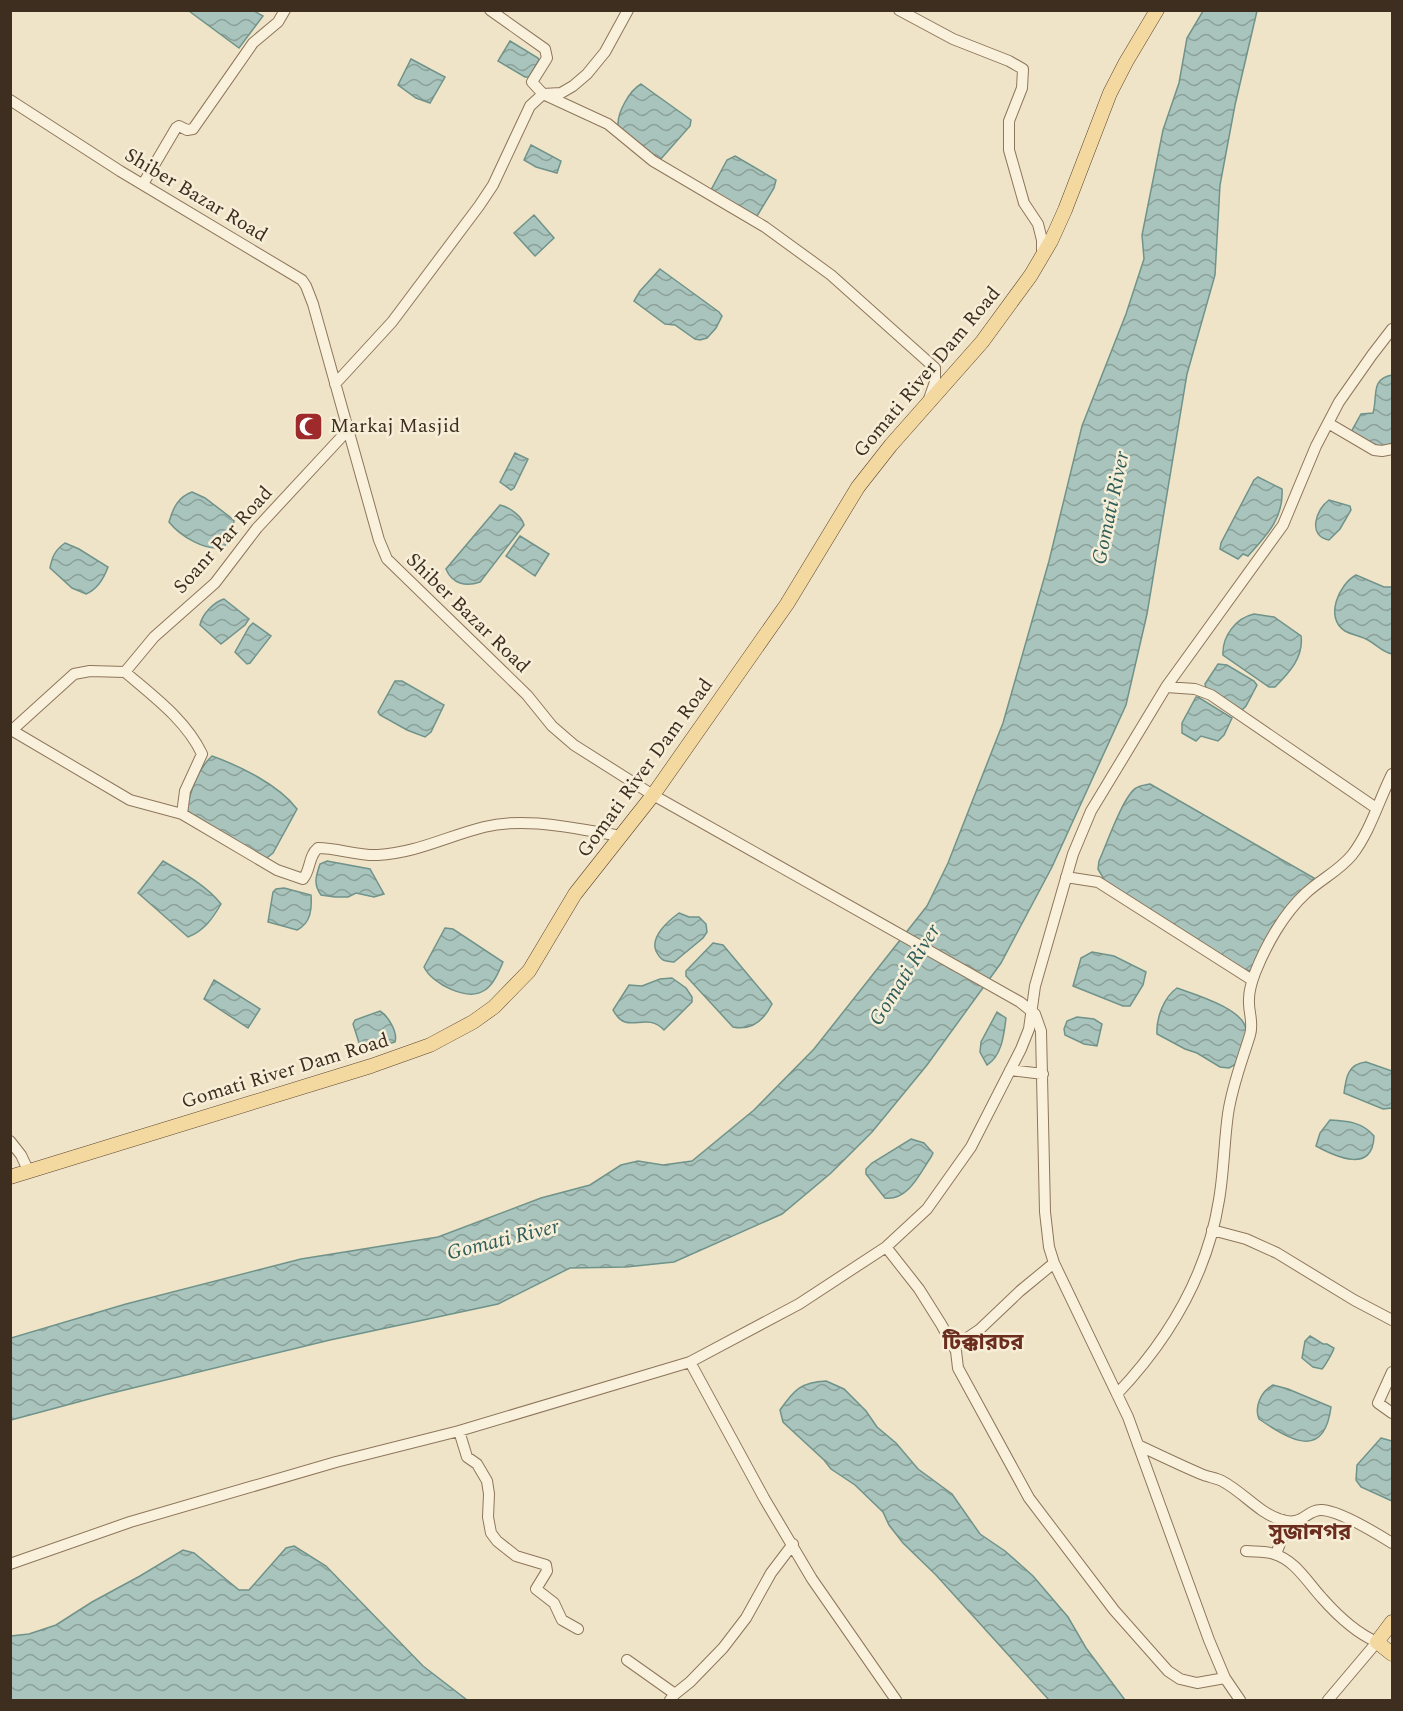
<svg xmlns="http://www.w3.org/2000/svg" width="1403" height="1711" font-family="Spectral,'Noto Sans Bengali',serif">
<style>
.water{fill:url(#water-waves);stroke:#6f938a;stroke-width:1.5}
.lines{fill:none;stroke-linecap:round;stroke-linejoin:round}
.minor-casing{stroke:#8d765c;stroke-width:12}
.major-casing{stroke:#5b4430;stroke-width:15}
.minor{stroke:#faf1dc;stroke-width:10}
.major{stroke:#f3d9a0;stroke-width:14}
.labels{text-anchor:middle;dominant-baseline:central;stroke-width:5;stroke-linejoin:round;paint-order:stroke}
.street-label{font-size:20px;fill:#3d2e20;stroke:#f7eed8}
.poi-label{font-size:20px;fill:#3d2e20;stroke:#f7eed8;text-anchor:start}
.water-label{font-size:21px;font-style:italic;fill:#2f5d5a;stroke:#f7eed8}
.quarter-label{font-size:22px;font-weight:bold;fill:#6b2e1e;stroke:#f7eed8}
</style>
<defs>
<pattern id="water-waves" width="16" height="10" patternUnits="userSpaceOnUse" patternTransform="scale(1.5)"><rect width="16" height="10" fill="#a9c4bc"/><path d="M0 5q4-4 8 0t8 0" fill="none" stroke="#8ba098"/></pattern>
</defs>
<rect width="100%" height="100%" fill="#f0e4c8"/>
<!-- water -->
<path class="water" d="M189,11H254L263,16L239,48Z
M1203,11H1257L1235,105L1220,185L1215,275L1187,374L1147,614L1126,705L1052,867L1001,963L927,1065L872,1132L831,1173L782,1214L674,1262L626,1267L570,1268L498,1304L330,1340L104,1395L11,1420V1338L126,1304L301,1259L438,1237L541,1198L590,1185L621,1165L638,1161L663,1165L692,1161L754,1110L814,1049L927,906L948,863L1003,723L1049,561L1082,426L1126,314L1144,259L1142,235L1163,130L1179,83L1187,38Z
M510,41L538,58L539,60L529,77H525L498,61Z
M411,59L445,77L430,103L416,98L398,85Z
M641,84L691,120L690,126L660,160L618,126C617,113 629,91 641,84Z
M531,145L561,161L557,173L536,167L524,160Z
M735,156L776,180L774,188L757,216L711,190L727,160Z
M534,215L554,238L535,256L514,233Z
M660,269L719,312L722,316L716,328L707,338L700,340L695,339L675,325L665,324L634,301L640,291Z
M1392,375V446L1383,448L1350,434L1361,414L1373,413C1378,396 1370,379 1392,375Z
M515,453L528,459L514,488L511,490L500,482Z
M1258,477L1282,489C1284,518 1266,536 1248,556L1243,554L1238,559L1220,549L1221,543L1254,480Z
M192,492L205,498L234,520L232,533L224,547C206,552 180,536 169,522C173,508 178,497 192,492Z
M1329,500L1350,506L1351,510L1340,529L1329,540C1307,536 1316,509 1329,500Z
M500,505C509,507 522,516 524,525L480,582C466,587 452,584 446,569Z
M520,536L549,554L535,576L506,556Z
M65,543L79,549L108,567C104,578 98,589 86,594L72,588L50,568C52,557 55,550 65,543Z
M1356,575L1384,587H1392V654C1382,652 1377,645 1368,640C1361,636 1352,635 1345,631C1324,618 1339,584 1356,575Z
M224,599L249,619L245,625L221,644L200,625C202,614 214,602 224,599Z
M1254,614L1274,617L1301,636C1304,657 1289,673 1275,687H1269L1223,655C1222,636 1236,618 1254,614Z
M253,623L271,636L250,663L247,664L235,652L249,627Z
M1218,664L1227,665L1254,681L1257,685L1246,706L1242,710L1206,688L1205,684Z
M395,681H402L444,705L431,732L425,737L407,730L380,715L378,712Z
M1196,697H1198L1232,718L1224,735L1218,741L1201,736L1196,741L1182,733V723Z
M212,756C240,766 279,785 297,809L273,853L264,860L196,819L187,810C190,791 198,769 212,756Z
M1150,784L1314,878L1253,971L1245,970L1105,881L1098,869L1099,861C1106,846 1123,796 1136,788C1140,785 1146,785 1150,784Z
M163,861C183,873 206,885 221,904C213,918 204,931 188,937L138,893Z
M327,861L370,869L384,894L374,897L356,893L348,897H335L321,895C313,884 316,876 320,864Z
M284,888L311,895C312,909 311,923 297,930L268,922L273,892L276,889Z
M679,913L689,917H699L706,924L707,932L703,938L674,962C664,961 661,961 656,951C650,937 668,921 679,913Z
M445,928L453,929L503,962C499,971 494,984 485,990C468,1002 432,984 424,967Z
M713,943L723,945L770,1001L772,1004C764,1020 752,1031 733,1027L686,976V971Z
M1092,952L1114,956L1146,972L1143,985L1130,1006H1123L1073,986L1081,958Z
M672,978L686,988L692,997V1002L664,1030C645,1010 627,1037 613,1010L629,985L642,986L660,979Z
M214,980L260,1009L248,1028L204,999Z
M1177,988C1194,994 1248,1010 1246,1032C1245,1042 1239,1054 1236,1064L1229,1068L1220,1067L1197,1053L1185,1049L1157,1034C1156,1018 1164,997 1177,988Z
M380,1011C388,1016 398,1032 395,1042L367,1051L361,1049L353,1024L355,1020Z
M997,1012L1006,1018C1004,1034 1002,1056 987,1065L980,1052L981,1042Z
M1077,1017L1094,1019L1102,1024L1097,1046L1084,1044L1065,1035L1064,1029L1067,1021Z
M1366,1062L1392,1071V1108L1383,1109L1344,1093C1346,1077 1348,1064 1366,1062Z
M1330,1120C1348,1121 1362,1122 1374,1136C1373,1174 1336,1157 1316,1146L1320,1133Z
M911,1139L924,1143L933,1153L931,1157C920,1173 908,1201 885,1198L866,1174V1169L872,1163Z
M1310,1336L1323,1344H1327L1334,1348C1333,1352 1325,1366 1322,1369L1313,1367L1302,1358L1305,1341Z
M826,1381L844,1389L866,1411L877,1427L896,1443L918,1469L952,1494L980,1534L1005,1551L1033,1576L1068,1617L1086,1648L1125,1700H1049L936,1575L903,1543L889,1525L883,1512L855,1485L831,1469L824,1460L783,1422L780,1410C794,1390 801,1382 826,1381Z
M1273,1385L1288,1389L1331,1407C1324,1461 1290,1440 1259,1419C1254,1407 1261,1391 1273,1385Z
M1381,1438L1392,1441V1501L1361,1487L1356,1480L1357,1465Z
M294,1546L326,1566L423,1666L467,1700H11V1636L29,1634L56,1625L92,1602L140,1576L183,1550L194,1553L239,1590H249L286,1548Z"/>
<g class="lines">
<defs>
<path id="minor" d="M490,10L545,49L547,58L532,82L543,94L608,124L653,161L765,227L831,275L935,368V382L929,399
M899,10L953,39L1009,61L1023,69L1022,88L1009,121V150L1024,203L1038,224L1042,240V257
M10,100L120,171L302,280L306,286L313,304L379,540L387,559L527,695L552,726L574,745L653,795L1020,1002L1035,1014L1041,1031L1045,1212L1049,1247L1054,1263L1128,1417L1209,1640L1225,1678L1240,1700
M143,184L176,128L179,126L187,130L193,129L253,43L278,22L285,10
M335,384L392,322L479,206L493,185L530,106L543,94L561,93L573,86L587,74L605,52L628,10
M1328,423L1374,450L1382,451L1392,449
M125,672L154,637L215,583L257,528L347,431
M125,672C153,696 186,720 202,754L185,791L182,814
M1166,687L1195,689L1211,695L1376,808
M13,731L130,800L182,814L277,870L303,879C311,870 308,856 318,848C338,848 358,856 378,855C416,853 448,836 484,827C528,816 579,830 622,836
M10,732L74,674L90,671L125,672
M1066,877L1098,882L1252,980
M1010,1070L1043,1074
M10,1141L21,1155L29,1172
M1212,1230L1246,1239L1277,1253L1354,1300L1392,1320
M886,1247L919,1289L941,1324L956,1351L958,1368L1029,1498L1114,1610L1168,1671L1180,1679L1197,1683L1225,1678
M954,1347L979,1330L1020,1291L1054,1263
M690,1362L764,1498L812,1579L896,1700
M1392,1372L1378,1403L1392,1413
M1117,1394C1169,1339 1207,1276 1219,1200C1224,1171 1224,1142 1228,1114C1232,1086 1242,1061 1250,1035C1254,1022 1248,1012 1249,999C1249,991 1252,981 1255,973C1266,945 1284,913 1306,893C1321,879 1339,871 1352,855C1370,832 1379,800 1392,774
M459,1431L467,1457L477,1464L487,1481L489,1494L488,1517L491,1533L497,1541L516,1556L546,1565L547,1571L536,1589L554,1603L562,1620L578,1629
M1138,1445C1159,1455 1180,1465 1201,1474C1208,1477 1216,1478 1222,1481C1243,1492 1258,1512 1279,1519C1303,1528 1306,1509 1322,1510C1340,1511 1376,1533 1392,1543
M1246,1551C1255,1552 1265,1551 1274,1554C1295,1560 1308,1583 1322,1598C1337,1615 1356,1633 1377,1642L1328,1700
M1276,1554L1284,1533L1283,1520
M10,1564L130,1522L336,1462L459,1431L690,1362L799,1304L886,1247L927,1209L971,1147L1021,1049L1029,1029L1035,986L1073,854L1091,811L1166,687L1283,525L1316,446L1339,402L1372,355L1392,329
M627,1660L675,1694L670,1700
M675,1694L690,1682L723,1648L746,1618L771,1573L793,1544"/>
<path id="major" d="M10,1177L371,1066L430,1045L473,1022L494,1007L529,971L575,894L653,795L787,604L858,487L891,445L982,342L1031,275L1051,241L1065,210L1110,93L1126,62L1157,10
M1392,1622L1377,1642L1392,1654"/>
</defs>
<!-- minor casing -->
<use href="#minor" class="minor-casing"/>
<!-- major casing -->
<use href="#major" class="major-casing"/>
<!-- minor -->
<use href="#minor" class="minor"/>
<!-- major -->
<use href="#major" class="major"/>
</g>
<!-- icons -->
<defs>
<symbol id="mosque-square" viewBox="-11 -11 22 22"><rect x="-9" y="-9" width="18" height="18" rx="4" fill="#9e2a2b" stroke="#f7eed8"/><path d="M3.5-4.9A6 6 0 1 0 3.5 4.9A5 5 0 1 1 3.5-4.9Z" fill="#fff"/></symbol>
</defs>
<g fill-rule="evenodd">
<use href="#mosque-square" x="292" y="410" width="33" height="33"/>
</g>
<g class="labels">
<!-- street labels -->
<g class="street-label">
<text transform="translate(196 195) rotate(31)">Shiber Bazar Road</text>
<text transform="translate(927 372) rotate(-50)">Gomati River Dam Road</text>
<text transform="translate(223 540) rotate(-48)">Soanr Par Road</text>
<text transform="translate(468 613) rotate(44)">Shiber Bazar Road</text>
<text transform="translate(645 768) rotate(-54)">Gomati River Dam Road</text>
<text transform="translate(285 1071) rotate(-17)">Gomati River Dam Road</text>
</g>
<!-- poi labels -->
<g class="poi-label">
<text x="330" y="426">Markaj Masjid</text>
</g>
<!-- water labels -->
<g class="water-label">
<text transform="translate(1111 508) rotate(-78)">Gomati River</text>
<text transform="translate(905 975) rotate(-58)">Gomati River</text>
<text transform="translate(503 1240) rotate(-14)">Gomati River</text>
</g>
<!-- quarter labels -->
<g class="quarter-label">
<text x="983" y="1342">টিক্কারচর</text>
<text x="1310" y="1532">সুজানগর</text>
</g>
</g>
<!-- border -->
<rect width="1403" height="1711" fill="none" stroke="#3d2e20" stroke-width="24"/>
</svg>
